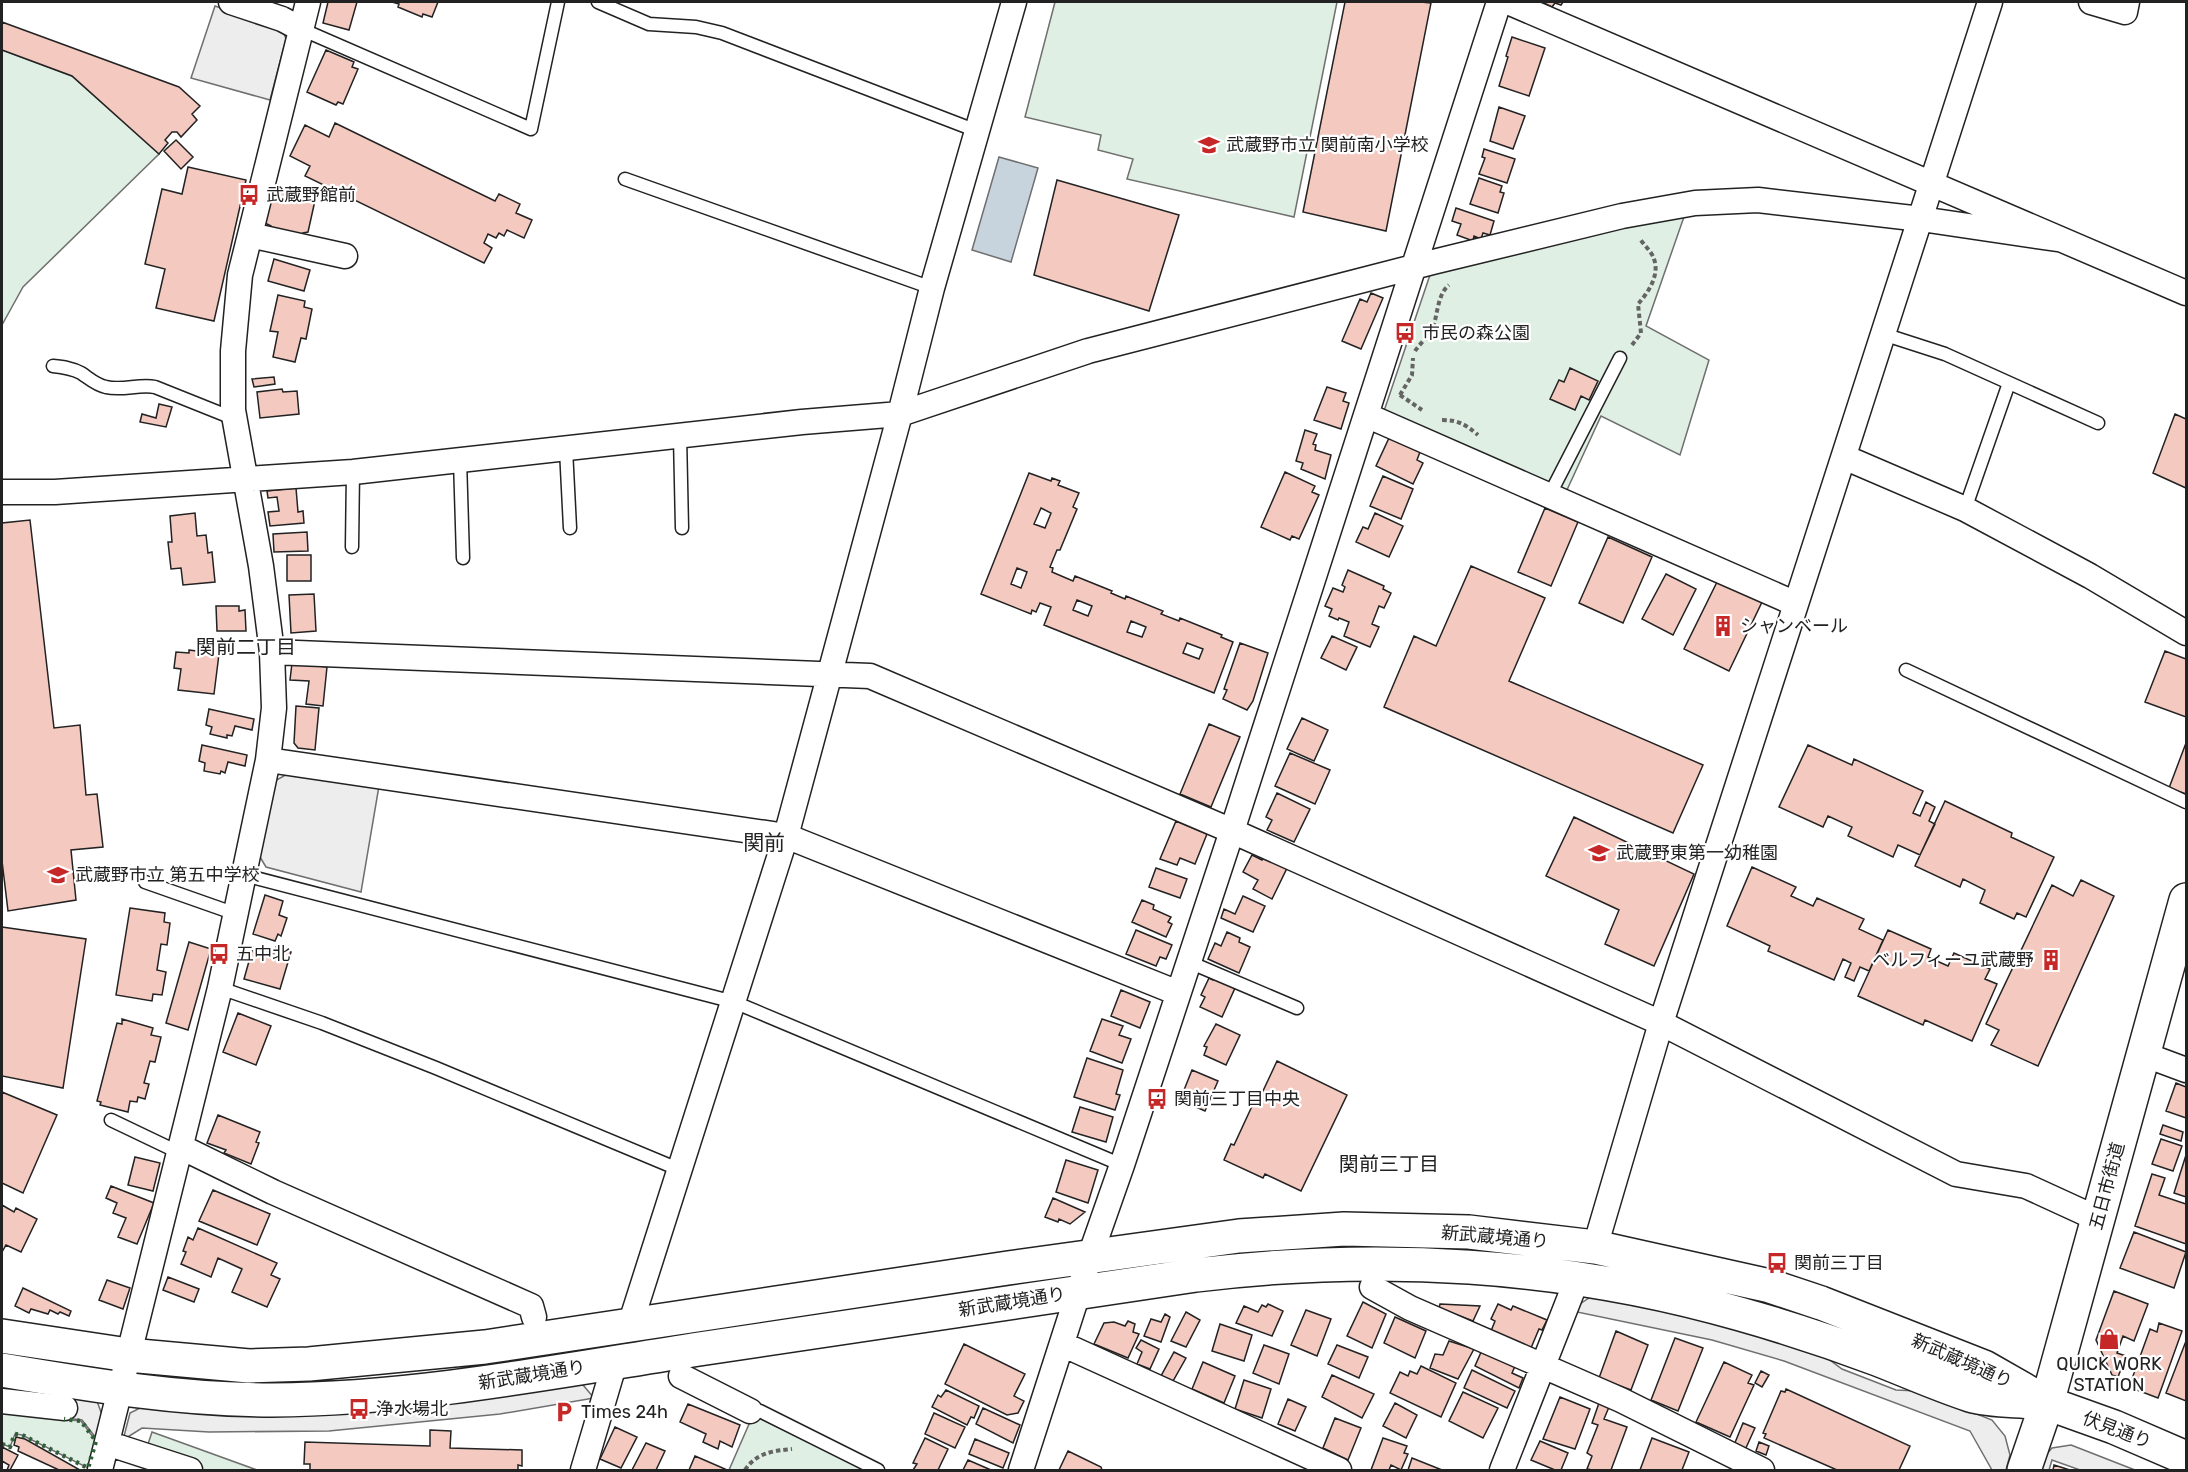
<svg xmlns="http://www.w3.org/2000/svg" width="2188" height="1472" font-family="Rubik,'Noto Sans JP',sans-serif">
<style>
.green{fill:#e0efe3;stroke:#6f6f6f;stroke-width:1.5}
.parking{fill:#ededed;stroke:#6f6f6f;stroke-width:1.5}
.water{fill:#c7d3dd;stroke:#6f6f6f;stroke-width:1.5}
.building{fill:#f3c9c0;stroke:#222;stroke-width:1.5;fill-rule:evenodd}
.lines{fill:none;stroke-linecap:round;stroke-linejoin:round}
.lane-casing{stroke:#222;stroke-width:15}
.street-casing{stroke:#222;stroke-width:27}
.secondary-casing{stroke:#222;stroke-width:36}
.primary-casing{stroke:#222;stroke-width:36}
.path{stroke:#646464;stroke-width:4;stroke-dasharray:4.5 3;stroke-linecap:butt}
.lane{stroke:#fff;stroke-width:12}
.street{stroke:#fff;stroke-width:24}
.secondary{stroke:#fff;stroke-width:33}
.primary{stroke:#fff;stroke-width:33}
.hedge{stroke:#2f5e38;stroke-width:4.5;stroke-dasharray:3 4.5;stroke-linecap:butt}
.labels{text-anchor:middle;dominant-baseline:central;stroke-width:4.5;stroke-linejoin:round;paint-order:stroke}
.poi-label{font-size:18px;fill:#222;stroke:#fff;text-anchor:start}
.street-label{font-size:18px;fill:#222;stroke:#fff}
.neighbourhood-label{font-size:20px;fill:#222;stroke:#fff}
.quarter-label{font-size:21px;fill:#222;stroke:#fff}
</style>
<rect width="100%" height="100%" fill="#fff"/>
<!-- green -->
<path class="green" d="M1055,2H1337L1294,217L1127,179L1133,159L1098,150L1101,135L1025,117Z
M2,50L72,76L159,154L23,287L2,325Z
M1686,211L1646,326L1709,360L1680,455L1601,416L1566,492L1384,411L1431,272Z
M2,1406L62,1419L81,1421L96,1441L88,1468L22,1435L15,1434L10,1447L2,1444Z
M753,1415L866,1470H729Z
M152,1432L257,1470H157L141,1465Z"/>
<!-- parking -->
<path class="parking" d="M215,6L282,28L286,39L270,100L191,78Z
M291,772L379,786L361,892L266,867L260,857L271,783Z
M1592,1296L1717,1321L1823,1355L1842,1369L1896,1390L1919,1391L1992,1420L2005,1436L2010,1455L2006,1470H1992L1970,1431L1784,1361L1712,1340L1577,1312L1580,1304Z
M576,1383L583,1385L594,1398L500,1414L329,1431L209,1432L142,1428L123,1440L130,1413L144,1406Z
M67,1396L97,1401L102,1415L96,1438L82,1420L64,1418Z
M2071,1445L2135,1470H2080L2052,1460L2049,1470H2041L2045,1456L2052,1448Z"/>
<!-- water -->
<path class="water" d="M999,157L1038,168L1011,262L972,250Z"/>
<!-- building -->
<path class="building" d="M328,2H357L349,30L323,23Z
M392,2H438L432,17L423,14L422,17L398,7L399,4Z
M1345,2H1421L1431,3L1386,231L1303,212Z
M1542,2H1563L1561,5L1555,3L1552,7Z
M2,22L179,87L200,106L192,114L197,120L181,137L177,132H172L165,140L168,143L159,154L72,76L2,50Z
M1512,37L1545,48L1529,96L1499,86L1508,57L1506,56Z
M326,50L354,62L352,67L358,69L343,104L338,102L336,105L307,92Z
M1499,107L1525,116L1513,149L1490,141Z
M335,123L495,201L499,194L520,204L516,213L532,220L524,238L507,230L504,236L499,233L496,238L488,234L484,243L492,248L484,263L305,176L310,166L290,156L305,125L329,137Z
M176,140L193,157L181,169L164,151Z
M1484,149L1515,159L1507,183L1479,174L1485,158L1482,157Z
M188,167L246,180L214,321L156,308L165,269L145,264L162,189L182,194Z
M1479,178L1502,186L1500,192L1504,193L1498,213L1470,204Z
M1057,180L1179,215L1149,311L1034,275Z
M273,187L316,196L308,232L303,233L302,236L271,229V226L265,223Z
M1456,208L1494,221L1490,235L1483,233L1481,239L1474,236L1473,241L1457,235L1461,224L1452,221Z
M274,259L310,270L304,291L268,281Z
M1371,293L1383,298L1361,349L1342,341L1360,299L1367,302Z
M278,295L305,301L304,307L312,309L306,339L301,338L295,362L273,357L278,332L270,331Z
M1570,368L1598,381L1589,400L1581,396L1575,410L1550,399L1559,380L1564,382Z
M274,377L275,384L254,387L252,379Z
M1327,387L1346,393L1343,401L1349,403L1341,429L1314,420Z
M282,389L283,392L297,391L299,414L260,418L257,392Z
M159,404L172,407L166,427L140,422L142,414L156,418Z
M2175,414L2186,419V488L2153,473Z
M1305,430L1317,434L1313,444L1316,445L1315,450L1331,455L1325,479L1301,469L1303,463L1296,461Z
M1389,438L1420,452L1417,460L1423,463L1413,484L1376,466Z
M1285,472L1315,486L1312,492L1319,495L1299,539L1292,536L1290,540L1261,527Z
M1029,473L1051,481L1052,478L1060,481L1058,485L1079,493L1073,507L1077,509L1060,550H1057L1050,567L1053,568L1052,572L1073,581L1075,576L1112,591L1111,593L1125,599L1126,596L1163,611L1161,614L1179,621L1180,618L1222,635L1221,637L1233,642L1214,693L1044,625L1051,607L1040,603L1036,612L1032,610L1031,614L981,594ZM1041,508L1051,513L1045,528L1034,524ZM1017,568L1027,572L1021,588L1011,584ZM1077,600L1092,606L1088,616L1073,610ZM1131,621L1146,627L1142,637L1127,632ZM1187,643L1203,649L1199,659L1183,653Z
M1383,476L1413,489L1401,519L1370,506Z
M296,488L298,512L303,511L304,523L270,526L268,512L279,511L277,497L268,498L267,491Z
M1545,508L1578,522L1551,586L1518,572Z
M195,513L197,536L206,535L208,553L212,552L215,582L183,585L181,568L171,569L168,542H172L170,516Z
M1375,513L1403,526L1389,557L1356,542L1363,527L1368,529Z
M30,520L54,728L80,725L86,795L97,794L103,847L71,850L76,900L8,911L2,861V523Z
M307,532L308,551L274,552L273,534Z
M1608,537L1652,557L1623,623L1579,603Z
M287,555H311V581H287Z
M1471,566L1545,598L1509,681L1703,765L1673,833L1384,707L1414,636L1436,646Z
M1348,570L1384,586L1383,589L1391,593L1384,608L1379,606L1372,624L1379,627L1370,647L1344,636L1349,622L1339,618L1338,620L1329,616L1332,609L1325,606L1333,588L1343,592L1345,587L1342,585Z
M1666,574L1696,589L1673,635L1642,619Z
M1718,580L1762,602L1729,671L1684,649Z
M314,594L316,631L291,633L289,595Z
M216,606H239V611L245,610L246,631H217Z
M1332,636L1357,647L1346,670L1321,658Z
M1240,643L1268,653L1253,701L1247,710L1223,699L1227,690L1224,689Z
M189,650L219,654L214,694L178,690L181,669L174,668L176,652L189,653Z
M2165,651L2186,659V717L2145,702Z
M292,663L327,667L323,706L306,704L309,681L290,680Z
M296,706L319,708L315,750L298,748L294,743Z
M209,709L254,719L252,730L235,726L232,736L227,735V738L210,734L212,727L206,725Z
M1302,718L1328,730L1314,761L1287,749Z
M1209,724L1240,737L1211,807L1180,794Z
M2186,743V794L2169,788Z
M202,745L247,755L245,766L228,762L225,773L221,771L220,774L204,771L205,763L199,761Z
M1808,745L1852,765L1854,759L1923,791L1913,813L1920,816L1926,802L1935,807L1929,821L1935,824L1920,855L1898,845L1893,857L1848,836L1852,827L1828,816L1823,827L1779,807Z
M1290,753L1330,770L1315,804L1275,786Z
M1277,793L1310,809L1294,842L1267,830L1272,820L1266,817Z
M1945,801L2012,833L2011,837L2054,857L2026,917L2017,913L2014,919L1980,903L1985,890L1963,879L1960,887L1915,866Z
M1574,817L1694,874L1654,966L1605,944L1619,910L1546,876Z
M1176,821L1207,834L1195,864L1180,858L1177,865L1160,859Z
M1266,853L1289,864L1272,899L1253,889L1258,880L1243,872L1252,855L1262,860Z
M1752,867L1796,887L1791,896L1813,906L1817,898L1864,919L1859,929L1883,940L1869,971L1860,967L1854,981L1845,977L1851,963L1843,959L1834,980L1768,951L1770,946L1727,926Z
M1156,868L1187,879L1180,898L1149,887Z
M2081,880L2114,896L2038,1066L1991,1045L1999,1030L1986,1024L2052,885L2073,896Z
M265,895L283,901L279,915L287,918L281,936L278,934L275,941L253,934Z
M1243,896L1265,906L1253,932L1221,918L1224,909L1235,914Z
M1142,900L1154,905L1153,909L1171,917L1168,922L1172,924L1166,937L1132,922Z
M130,908L165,913L164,922L170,923L167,945L161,944L157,970L166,972L162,995L153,994L152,1001L116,995Z
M2,927L86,939L63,1088L2,1076Z
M1136,930L1172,945L1166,959L1160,957L1156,966L1126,954Z
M1888,930L1931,949L1928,957L1948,966L1954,953L1990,969L1985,979L1997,984L1972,1041L1925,1020L1923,1025L1858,996Z
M1227,932L1240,938L1239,942L1250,947L1239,973L1208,959L1215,943L1221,946Z
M189,942L211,949L188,1030L166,1023Z
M253,947L274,953L276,947L291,952L280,989L244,979Z
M1209,978L1213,980L1214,978L1235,988L1222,1017L1200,1007L1205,997L1201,995Z
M1121,990L1150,1002L1140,1028L1111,1016Z
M238,1013L271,1026L256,1065L223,1052Z
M122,1019L153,1028L151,1035L161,1037L155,1062L150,1061L144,1083L149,1084L145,1099L138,1097L137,1102L130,1101L128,1112L100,1105L101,1102L97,1101L117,1023L122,1024Z
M1102,1019L1123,1026L1119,1035L1131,1039L1122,1063L1090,1051Z
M1216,1024L1240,1035L1226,1065L1204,1055L1207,1047L1204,1046Z
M1087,1058L1123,1070L1116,1094L1120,1095L1115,1110L1074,1097Z
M1277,1061L1347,1095L1301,1191L1265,1174L1263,1178L1224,1160L1231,1144L1234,1145L1259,1091L1262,1093Z
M1192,1070L1218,1081L1205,1111L1180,1100Z
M2176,1083L2186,1087V1118L2166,1111Z
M2,1092L57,1115L23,1193L2,1183Z
M1080,1107L1113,1117L1106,1142L1072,1132Z
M218,1115L260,1132L256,1142L259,1143L251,1164L224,1153L226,1150L207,1143Z
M2163,1125L2183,1132L2181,1141L2160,1134Z
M2161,1139L2182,1146L2173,1171L2152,1164Z
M2186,1155V1197L2174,1193Z
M135,1157L160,1163L153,1191L128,1185Z
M1066,1160L1098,1170L1088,1203L1056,1192Z
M2152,1174L2165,1178L2159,1195L2186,1204V1244L2135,1226Z
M111,1186L154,1203L137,1244L118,1237L126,1218L113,1213L117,1203L106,1198Z
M213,1190L270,1214L257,1245L199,1221Z
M1053,1198L1085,1212L1070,1224L1059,1219L1058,1222L1045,1217Z
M2,1205L14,1212L16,1208L37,1219L21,1252L6,1245L2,1252Z
M198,1228L277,1263L271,1275L280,1279L267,1307L232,1292L242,1269L218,1258L211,1277L181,1264L186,1252L183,1251L188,1237L193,1240Z
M2134,1232L2186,1252L2174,1288L2120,1268Z
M168,1277L199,1289L194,1302L163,1290Z
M107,1280L130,1288L123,1309L99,1300Z
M23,1288L71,1311L69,1316L60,1312L58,1314L50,1310L48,1314L31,1309L29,1313L15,1306Z
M2114,1291L2148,1304L2134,1341L2123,1336L2117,1353L2126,1356L2118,1377L2112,1375L2096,1340Z
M1363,1302L1386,1314L1372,1348L1347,1336Z
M1268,1304L1283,1311L1272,1336L1236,1323L1244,1306L1258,1312L1262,1305L1266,1307Z
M1440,1304L1480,1306L1473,1321L1439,1308Z
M1498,1304L1511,1310L1513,1306L1547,1320L1542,1330L1539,1329L1531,1348L1491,1331L1495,1321L1491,1319Z
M1306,1310L1331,1319L1317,1356L1291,1345Z
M1186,1312L1200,1320L1186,1347L1171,1341Z
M1165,1314L1170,1317L1161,1342L1144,1336L1151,1319L1161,1322Z
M1395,1317L1426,1331L1415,1358L1384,1343Z
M1128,1321L1135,1324L1133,1332L1139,1334L1128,1358L1094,1344L1104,1323L1114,1322L1125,1326Z
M2159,1323L2182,1331L2158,1398L2129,1387L2150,1329L2157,1332Z
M1220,1324L1252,1335L1244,1361L1212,1351Z
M1616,1331L1648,1345L1631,1390L1599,1378Z
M1675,1338L1703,1348L1678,1411L1651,1400Z
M1141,1340L1159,1349L1150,1369L1137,1364L1142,1352L1136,1348Z
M1449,1341L1474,1349L1458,1379L1430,1368L1435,1354L1443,1355Z
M2186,1341V1401L2166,1393Z
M964,1344L1025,1374L1014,1396L1024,1401L1018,1413L1007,1415L945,1384Z
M1264,1345L1289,1354L1279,1384L1253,1373Z
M1337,1345L1368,1357L1359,1378L1328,1364Z
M1482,1350L1515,1366L1512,1373L1523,1378L1519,1388L1475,1366Z
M1174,1352L1186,1358L1173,1381L1161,1376Z
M1203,1362L1235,1376L1224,1403L1192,1389Z
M1724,1362L1752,1375L1748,1383L1754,1385L1730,1437L1696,1422Z
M1421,1366L1456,1383L1441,1417L1390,1393L1400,1372L1408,1376L1410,1371L1417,1374Z
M1472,1370L1515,1391L1507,1408L1464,1388Z
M1761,1371L1769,1375L1762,1387L1755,1383Z
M1332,1375L1374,1394L1362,1418L1322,1397Z
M1244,1380L1271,1389L1262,1418L1235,1409Z
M1786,1389L1910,1446L1899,1470H1837L1764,1438L1766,1434L1763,1433L1781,1391L1785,1392Z
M946,1390L979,1406L974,1418L971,1417L967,1425L932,1407L938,1395L941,1397Z
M1463,1392L1498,1408L1483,1438L1449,1421Z
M1560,1397L1590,1409L1575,1449L1543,1439Z
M1288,1399L1306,1407L1295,1431L1278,1424Z
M1395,1403L1417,1415L1406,1438L1383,1426Z
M1599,1403L1609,1407L1604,1419L1627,1427L1611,1470H1592L1587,1469L1592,1456L1587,1453L1598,1425L1592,1423Z
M688,1404L740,1425L732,1447L720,1441L718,1449L703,1442L706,1434L680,1422Z
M983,1408L1020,1425L1013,1443L976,1424Z
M934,1413L965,1427L955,1448L925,1434Z
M1335,1418L1361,1428L1348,1460L1323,1448Z
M1743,1423L1755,1428L1745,1450L1734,1445Z
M615,1427L637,1437L621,1468L600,1459Z
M430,1430L451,1431L450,1448L522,1450V1466L518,1465V1470H310V1464H304L305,1442L430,1446Z
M16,1437L25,1439L80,1470H59L18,1451L19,1447L14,1445Z
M925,1438L948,1449L938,1470H913L917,1464L913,1463Z
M1383,1438L1407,1446L1404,1453L1408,1454L1401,1470L1391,1465L1389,1470H1371Z
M1652,1438L1689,1452L1682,1470H1640Z
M975,1439L1009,1453L1003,1468L969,1454Z
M1540,1441L1568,1453L1561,1470H1555L1531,1460Z
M1759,1442L1769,1446L1766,1455L1756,1451Z
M646,1443L665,1451L656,1470H632Z
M2,1447L18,1455L10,1470H2Z
M1068,1451L1101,1467L1102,1470H1059Z
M695,1456L725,1469L724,1470H689Z
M1412,1458L1442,1470H1408Z
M968,1460L991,1470H963Z
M2,1461L9,1465L7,1470H2Z
M2054,1465L2070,1470H2053Z"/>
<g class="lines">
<defs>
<path id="lane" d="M598,2L649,24L696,27L722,33L977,131
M301,29L531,129L558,2
M625,179L932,288
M1883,334L1945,354L2098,423
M53,366C63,367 72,368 81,373C90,379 96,385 106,387C122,391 139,384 155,387L235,419
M680,436L682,528
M566,449L570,528
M460,460L463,558
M1549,496L1620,358
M1965,509L2009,383
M352,547L353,472
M1906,670L2186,802
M244,875L734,1002L1122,1165
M145,882L236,914
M1189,962L1297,1008
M220,988L322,1023L436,1068L678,1169
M111,1120L180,1153
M750,1411H760L878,1470"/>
<path id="street" d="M231,2L282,19L301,29
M1508,2L2186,293
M2091,2L2125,12L2127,2
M250,235L345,256
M1366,415L1796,604
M1844,457L1965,509L2090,576L2186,633
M2,492H55L353,472L802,422L900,414L1088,351L1433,262L1622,216L1695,203L1758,200L1921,219L2057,239
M272,652L870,676L1232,831L1661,1023L1956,1174L2026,1186L2098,1219
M268,760L786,836L1178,993
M2143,1054L2186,1070
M181,1147L273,1192L531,1306L534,1317
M1595,1247L1661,1023L1990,2
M1372,1287L1410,1308L1621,1400L1762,1470
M630,1325L786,836L900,414L932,288L1014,2
M1062,1344L1339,1470
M681,1376L750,1411
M2,1401L65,1408
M119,1447L190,1470
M100,1470L220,988L268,760L274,708L272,652L261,566L233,410V351L240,275L308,2
M583,1470L615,1362
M1021,1470L1090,1256L1122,1165L1232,831L1499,2
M1502,1470L1577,1279"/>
<path id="secondary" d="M2047,1403L2114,1427L2186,1458"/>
<path id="primary" d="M2,1336L128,1355L249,1366L309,1364L485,1347L1008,1268L1239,1236L1344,1229L1469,1232L1595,1247L1770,1286L1821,1303L1984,1367L2047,1403
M2,1370C91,1385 181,1400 272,1400C415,1399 558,1371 699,1349C864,1323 1030,1300 1196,1275C1377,1253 1563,1263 1740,1314C1786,1327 1832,1342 1877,1359C1908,1371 1939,1385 1970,1395C1990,1401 2013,1400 2034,1402
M2024,1470L2047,1403L2186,900"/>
</defs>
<!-- lane casing -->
<use href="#lane" class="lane-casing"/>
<!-- street casing -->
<use href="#street" class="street-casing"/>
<!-- secondary casing -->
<use href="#secondary" class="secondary-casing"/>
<!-- primary casing -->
<use href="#primary" class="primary-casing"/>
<!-- path -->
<path class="path" d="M1632,345L1641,333L1638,304C1648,293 1660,275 1654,259C1652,252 1644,245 1640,239
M1415,351C1421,342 1431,335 1434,324C1438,311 1438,294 1449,285
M1400,395L1412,375L1413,358
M1400,395L1422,410
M1442,420C1458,420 1465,424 1478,435
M745,1470C756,1453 772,1451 792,1449"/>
<!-- lane -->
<use href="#lane" class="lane"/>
<!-- street -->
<use href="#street" class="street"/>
<!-- secondary -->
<use href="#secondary" class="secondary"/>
<!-- primary -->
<use href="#primary" class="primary"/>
<!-- hedge -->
<path class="hedge" d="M2,1444L10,1447L15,1434L22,1435L88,1468L96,1441L81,1421L64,1419"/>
</g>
<!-- icons -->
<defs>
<symbol id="school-bare" viewBox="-9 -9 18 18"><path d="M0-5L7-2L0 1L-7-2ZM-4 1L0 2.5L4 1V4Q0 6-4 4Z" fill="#c62828" stroke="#fff" stroke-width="2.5" paint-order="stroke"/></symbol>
<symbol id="bus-bare" viewBox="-9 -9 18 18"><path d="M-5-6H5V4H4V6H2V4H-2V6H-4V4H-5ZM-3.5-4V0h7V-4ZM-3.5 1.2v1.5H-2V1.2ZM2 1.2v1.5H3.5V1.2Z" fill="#c62828" stroke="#fff" stroke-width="2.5" paint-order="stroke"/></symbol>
<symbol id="building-bare" viewBox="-9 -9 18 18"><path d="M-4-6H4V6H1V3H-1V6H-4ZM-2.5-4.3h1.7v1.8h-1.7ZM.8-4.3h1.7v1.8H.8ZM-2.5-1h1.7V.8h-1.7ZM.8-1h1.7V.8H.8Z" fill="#c62828" stroke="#fff" stroke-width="2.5" paint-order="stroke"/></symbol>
<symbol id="shop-bare" viewBox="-9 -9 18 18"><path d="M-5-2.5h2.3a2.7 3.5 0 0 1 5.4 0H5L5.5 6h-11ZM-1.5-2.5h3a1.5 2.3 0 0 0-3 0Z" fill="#c62828" stroke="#fff" stroke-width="2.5" paint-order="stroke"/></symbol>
<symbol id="parking-bare" viewBox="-9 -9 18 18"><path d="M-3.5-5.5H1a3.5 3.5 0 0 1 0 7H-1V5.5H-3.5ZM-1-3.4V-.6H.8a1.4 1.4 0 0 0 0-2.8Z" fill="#c62828" stroke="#fff" stroke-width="2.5" paint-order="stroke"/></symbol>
</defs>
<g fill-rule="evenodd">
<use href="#school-bare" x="1194" y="130" width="30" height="30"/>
<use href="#bus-bare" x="234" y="180" width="30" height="30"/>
<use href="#bus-bare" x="1390" y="318" width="30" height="30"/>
<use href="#building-bare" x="1708" y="611" width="30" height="30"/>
<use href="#school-bare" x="1584" y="838" width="30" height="30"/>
<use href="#school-bare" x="43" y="860" width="30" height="30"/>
<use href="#bus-bare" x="204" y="939" width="30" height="30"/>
<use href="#building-bare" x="2036" y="945" width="30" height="30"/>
<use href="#bus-bare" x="1142" y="1084" width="30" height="30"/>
<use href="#bus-bare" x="1762" y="1248" width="30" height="30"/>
<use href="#shop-bare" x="2094" y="1324" width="30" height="30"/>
<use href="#bus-bare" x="344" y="1394" width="30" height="30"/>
<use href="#parking-bare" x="549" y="1397" width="30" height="30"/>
</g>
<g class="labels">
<!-- poi labels -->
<g class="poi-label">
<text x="1226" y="145">武蔵野市立 関前南小学校</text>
<text x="266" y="195">武蔵野館前</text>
<text x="1422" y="333">市民の森公園</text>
<text x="1740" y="626">シャンベール</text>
<text x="1616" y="853">武蔵野東第一幼稚園</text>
<text x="75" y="875">武蔵野市立 第五中学校</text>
<text x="236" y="954">五中北</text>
<text x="2034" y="960" text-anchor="end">ベルフィーユ武蔵野</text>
<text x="1174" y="1099">関前三丁目中央</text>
<text x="1794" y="1263">関前三丁目</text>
<text x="2109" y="1364" text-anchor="middle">QUICK WORK<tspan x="2109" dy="21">STATION</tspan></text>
<text x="376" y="1409">浄水場北</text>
<text x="581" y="1412">Times 24h</text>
</g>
<!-- street labels -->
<g class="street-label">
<text transform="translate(2107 1186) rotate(-75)">五日市街道</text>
<text transform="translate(1495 1237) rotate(5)">新武蔵境通り</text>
<text transform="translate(1012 1302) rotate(-9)">新武蔵境通り</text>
<text transform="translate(1962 1361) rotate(24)">新武蔵境通り</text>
<text transform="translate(532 1375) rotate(-9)">新武蔵境通り</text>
<text transform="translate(2117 1430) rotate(21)">伏見通り</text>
</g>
<!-- neighbourhood labels -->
<g class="neighbourhood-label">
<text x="246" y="647">関前二丁目</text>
<text x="1389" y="1164">関前三丁目</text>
</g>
<!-- quarter labels -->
<g class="quarter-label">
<text x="764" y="842">関前</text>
</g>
</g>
<!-- border -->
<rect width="2188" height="1472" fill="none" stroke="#222222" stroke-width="6"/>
</svg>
